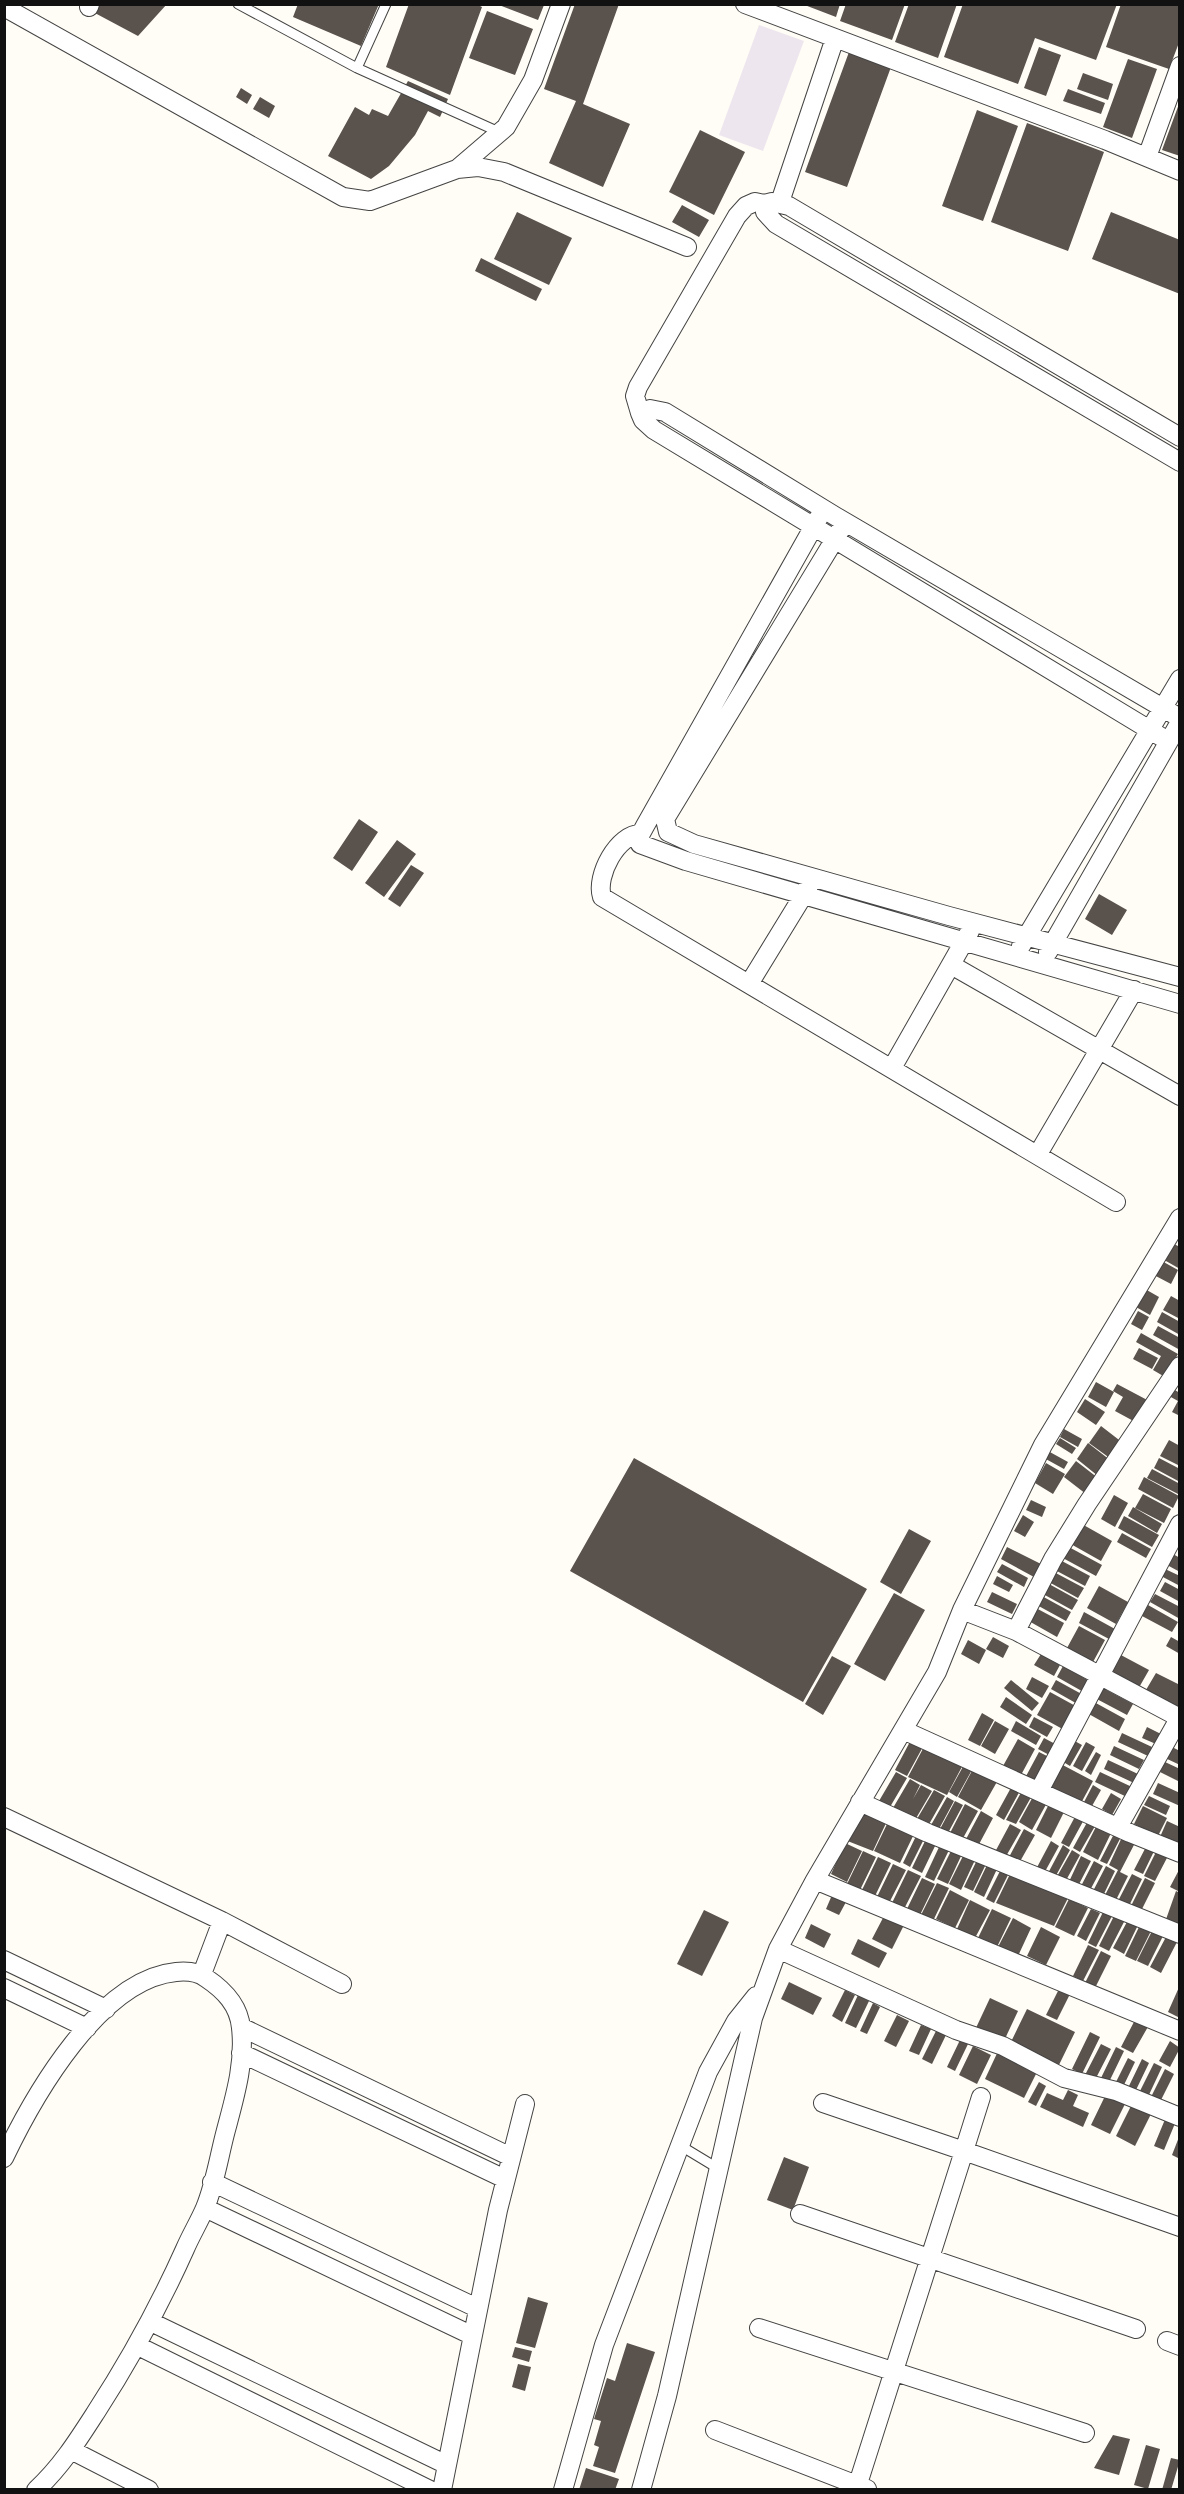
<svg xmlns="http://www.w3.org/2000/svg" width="1184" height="2494" font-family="Lora,serif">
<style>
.industrial{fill:#eee6ef}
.building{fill:#5a524d}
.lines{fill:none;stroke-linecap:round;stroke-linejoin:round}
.service-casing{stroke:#444;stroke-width:11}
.minor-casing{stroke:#444;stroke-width:20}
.service{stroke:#fff;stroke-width:9}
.minor{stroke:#fff;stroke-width:18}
</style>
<rect width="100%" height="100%" fill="#fffdf5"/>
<!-- industrial -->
<path class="industrial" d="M759,25L804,41L763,151L719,135Z"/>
<!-- building -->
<path class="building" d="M97,4H167L138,36L93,12Z
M298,4H379L361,46L293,17Z
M409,4H476L482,7L450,95L386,67Z
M575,4H619L583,104L630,124L603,187L549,163L576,101L544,89Z
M802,4H840L836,17Z
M846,4H905L892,40L840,21Z
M909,4H957L938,58L895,42Z
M963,4H1117L1096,60L1035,38L1018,84L944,57Z
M1121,4H1180V40L1169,69L1106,47Z
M499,5H544L538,20Z
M487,11L533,29L515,75L469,58Z
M1039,47L1061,55L1046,96L1024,88Z
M849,52L891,67L847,187L805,172Z
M1128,59L1157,69L1132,138L1103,127Z
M1083,73L1113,84L1108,100L1077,89Z
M408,81L448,99L440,117L428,111L415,135L389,166L371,179L328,156L355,107L369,115L372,109L388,116Z
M241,88L252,95L247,104L236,97Z
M1068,89L1105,103L1101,114L1063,101Z
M260,97L275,106L269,118L253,109Z
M1179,104H1180V156L1162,150Z
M977,110L1018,126L983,221L942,206Z
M1027,123L1104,152L1068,251L991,222Z
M700,130L745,152L714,215L669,192Z
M682,205L709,220L699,237L672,222Z
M517,212L572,238L549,285L494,259Z
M1111,212L1180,240V294L1092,259Z
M481,258L542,289L536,301L475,271Z
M359,819L378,832L352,871L333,858Z
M397,840L416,854L384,897L365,883Z
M411,865L424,873L400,907L388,899Z
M1099,894L1127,910L1112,935L1085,919Z
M1168,1241L1180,1247V1269L1159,1257Z
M1160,1260L1178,1270L1171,1284L1152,1274Z
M1145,1289L1159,1297L1150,1315L1136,1307Z
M1171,1296L1180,1301V1319L1163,1310Z
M1138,1311L1149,1317L1142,1330L1131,1324Z
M1162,1312L1180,1322V1335L1157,1322Z
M1158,1326L1180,1338V1350L1153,1335Z
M1141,1333L1178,1354L1165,1377L1153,1370L1161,1356L1136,1342Z
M1139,1348L1158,1358L1152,1369L1133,1359Z
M1096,1382L1114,1392L1106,1407L1088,1397Z
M1117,1384L1151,1402L1139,1424L1115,1411L1123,1397L1113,1391Z
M1173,1389L1180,1393V1416L1172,1412L1178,1401L1169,1396Z
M1085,1399L1105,1412L1096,1425L1077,1412Z
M1101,1426L1123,1443L1111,1459L1089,1443Z
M1064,1429L1082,1439L1078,1447L1060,1437Z
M1060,1438L1076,1448L1072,1454L1056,1444Z
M1169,1440L1180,1446V1466L1160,1456Z
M1088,1443L1110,1460L1098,1476L1077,1459Z
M1048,1451L1068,1462L1064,1469L1044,1458Z
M634,1458L867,1589L803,1702L570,1571Z
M1159,1458L1180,1469V1482L1154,1468Z
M1076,1461L1098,1478L1086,1494L1064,1477Z
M1046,1463L1065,1474L1053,1494L1035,1483Z
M1152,1469L1180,1484V1495L1147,1478Z
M1144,1477L1179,1496L1173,1508L1138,1489Z
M1143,1494L1171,1509L1164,1523L1135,1508Z
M1114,1495L1128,1503L1115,1527L1101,1519Z
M1031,1500L1046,1507L1042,1517L1026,1510Z
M1133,1507L1162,1524L1157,1533L1128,1516Z
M1023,1515L1034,1522L1025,1537L1014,1531Z
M1124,1516L1159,1535L1152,1547L1118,1528Z
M1080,1523L1112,1541L1101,1561L1069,1543Z
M909,1529L931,1541L901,1594L880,1582Z
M1122,1533L1151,1549L1146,1558L1117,1542Z
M1067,1546L1102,1565L1096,1576L1061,1557Z
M1007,1547L1041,1564L1034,1577L1001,1559Z
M1173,1554L1180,1558V1572L1167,1565Z
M1060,1560L1090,1576L1085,1586L1055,1570Z
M1002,1564L1028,1578L1024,1587L997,1572Z
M1165,1569L1180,1576V1586L1161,1576Z
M1052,1571L1084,1588L1078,1598L1047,1581Z
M997,1576L1013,1585L1009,1592L993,1584Z
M1165,1582L1180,1590V1602L1160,1591Z
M1049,1584L1078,1600L1072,1610L1043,1594Z
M1099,1586L1128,1602L1116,1624L1087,1608Z
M992,1592L1017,1604L1012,1614L987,1602Z
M894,1593L925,1610L885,1681L854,1664Z
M1155,1594L1180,1607V1619L1150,1602Z
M1040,1595L1071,1612L1066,1621L1035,1604Z
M1148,1605L1178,1622L1172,1632L1142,1616Z
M1034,1607L1064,1623L1057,1637L1027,1620Z
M1084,1612L1115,1629L1109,1639L1079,1623Z
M1079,1626L1105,1640L1093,1662L1067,1648Z
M993,1637L1009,1646L1003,1658L986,1649Z
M1171,1637L1180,1642V1654L1166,1646Z
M968,1640L986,1650L979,1664L961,1654Z
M1041,1654L1060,1665L1054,1676L1034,1665Z
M1119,1654L1149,1670L1137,1691L1107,1675Z
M832,1656L851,1666L823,1715L805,1704Z
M1063,1666L1093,1683L1087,1694L1057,1677Z
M1156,1673L1180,1685V1704L1175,1712L1143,1695Z
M1032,1677L1049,1686L1042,1698L1026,1689Z
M1011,1680L1039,1703L1032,1711L1004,1688Z
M1056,1680L1087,1697L1081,1706L1051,1689Z
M1099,1686L1133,1704L1127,1715L1093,1697Z
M1050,1692L1081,1709L1068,1732L1037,1715Z
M1006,1697L1032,1715L1026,1724L1000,1707Z
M1094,1702L1125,1719L1119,1731L1087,1713Z
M982,1713L994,1720L980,1746L968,1740Z
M1034,1717L1053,1727L1047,1737L1029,1727Z
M995,1721L1009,1729L995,1754L981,1746Z
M1016,1721L1041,1736L1036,1745L1011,1731Z
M1147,1727L1161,1734L1156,1744L1142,1738Z
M1122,1733L1152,1747L1148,1756L1118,1742Z
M913,1736L925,1743L907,1776L895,1770Z
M1044,1738L1059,1746L1053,1757L1038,1749Z
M1018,1739L1035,1749L1021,1775L1003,1766Z
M1071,1739L1082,1745L1070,1766L1060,1760Z
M1086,1742L1095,1747L1082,1771L1073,1766Z
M926,1743L965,1761L947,1795L908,1777Z
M1168,1745L1180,1751V1765L1163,1757Z
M1114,1746L1144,1760L1139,1769L1110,1755Z
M1039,1752L1053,1759L1039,1785L1025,1778Z
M1096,1752L1101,1755L1091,1775L1085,1771Z
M1108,1760L1138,1774L1134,1783L1104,1769Z
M1057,1762L1093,1781L1080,1805L1044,1786Z
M1165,1762L1180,1769V1782L1160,1772Z
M965,1763L973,1768L957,1797L949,1792Z
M974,1767L998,1780L981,1810L958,1797Z
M896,1772L907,1778L890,1807L879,1801Z
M1100,1772L1132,1787L1127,1797L1095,1782Z
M910,1779L920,1785L913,1799L921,1785L932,1791L915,1820L893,1808Z
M1158,1783L1180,1793V1806L1153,1794Z
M1013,1784L1021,1789L1004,1820L996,1815Z
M1093,1785L1101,1790L1092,1806L1084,1802Z
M1024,1787L1034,1792L1016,1824L1006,1820Z
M934,1790L945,1796L928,1826L917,1819Z
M1035,1793L1048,1801L1032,1830L1019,1822Z
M1111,1793L1121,1799L1112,1815L1102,1809Z
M1149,1796L1170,1806L1166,1815L1144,1805Z
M947,1797L954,1801L939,1829L931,1825Z
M955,1801L963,1805L948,1833L940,1829Z
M1050,1802L1065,1810L1051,1838L1036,1830Z
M965,1804L978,1811L962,1840L950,1833Z
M1143,1806L1167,1818L1158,1836L1134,1824Z
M860,1809L888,1819L873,1851L845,1840Z
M981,1811L993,1818L977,1848L965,1841Z
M1078,1811L1086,1816L1069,1847L1061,1843Z
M1090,1817L1098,1821L1080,1852L1073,1848Z
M889,1820L915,1832L900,1863L874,1851Z
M1099,1821L1113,1829L1098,1860L1083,1852Z
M1167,1821L1180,1827V1846L1160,1837Z
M1010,1824L1021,1830L1005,1858L995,1852Z
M1024,1829L1035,1835L1018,1865L1008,1859Z
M1116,1830L1123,1833L1107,1864L1100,1861Z
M917,1834L925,1837L910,1867L903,1863Z
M1123,1835L1136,1841L1120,1872L1128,1876L1114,1904L1103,1899L1118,1870L1109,1865Z
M926,1839L936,1844L922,1873L912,1868Z
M1051,1841L1059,1846L1042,1877L1034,1873Z
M845,1843L862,1851L847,1882L831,1874Z
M1148,1843L1156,1847L1143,1874L1134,1870Z
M940,1845L949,1850L934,1881L925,1877Z
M1063,1845L1070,1850L1053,1881L1046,1877Z
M1158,1848L1169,1854L1155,1881L1144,1876Z
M952,1849L962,1854L948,1884L937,1879Z
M1072,1850L1080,1855L1064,1884L1055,1880Z
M863,1851L876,1857L860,1890L847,1884Z
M964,1854L975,1860L961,1890L949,1884Z
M1081,1856L1091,1861L1076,1890L1067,1886Z
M878,1857L891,1863L875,1896L862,1890Z
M977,1860L986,1864L973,1891L964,1887Z
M1094,1861L1103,1866L1088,1894L1079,1890Z
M893,1864L906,1870L889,1903L877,1897Z
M987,1865L997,1869L984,1897L974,1892Z
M1106,1866L1115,1871L1101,1900L1091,1895Z
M1180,1868V1892L1170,1887Z
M908,1870L921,1876L904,1909L892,1903Z
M1000,1871L1008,1875L994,1903L986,1899Z
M1010,1874L1068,1898L1054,1926L996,1903Z
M1132,1874L1142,1879L1128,1908L1117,1903Z
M922,1878L935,1884L919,1917L906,1911Z
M1145,1878L1155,1883L1140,1913L1130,1908Z
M937,1883L949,1888L932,1923L920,1917Z
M950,1890L969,1900L955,1928L936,1919Z
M1176,1891L1180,1893V1920L1176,1930L1164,1925Z
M832,1895L846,1902L839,1915L826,1909Z
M1069,1899L1088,1908L1074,1936L1055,1927Z
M970,1900L990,1910L975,1938L957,1929Z
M992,1909L1011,1918L997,1947L978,1938Z
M1091,1909L1100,1913L1086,1941L1077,1936Z
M704,1910L729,1922L702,1976L677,1964Z
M1103,1912L1112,1916L1096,1947L1088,1943Z
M1115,1914L1125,1920L1109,1951L1099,1946Z
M884,1916L904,1925L892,1949L872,1939Z
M1013,1918L1031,1928L1018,1956L998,1947Z
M1128,1920L1138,1925L1124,1954L1113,1948Z
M811,1924L831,1934L824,1948L805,1938Z
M1140,1925L1151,1931L1136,1961L1125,1956Z
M1041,1927L1060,1937L1046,1965L1027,1956Z
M1152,1931L1163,1936L1148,1966L1137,1961Z
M1166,1937L1177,1942L1161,1973L1150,1967Z
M858,1939L887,1953L879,1968L851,1954Z
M1088,1945L1099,1950L1083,1981L1073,1976Z
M1101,1951L1111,1956L1095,1988L1085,1983Z
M789,1982L822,1998L813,2015L781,1999Z
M1180,1985V2018L1168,2012Z
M1060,1987L1071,1992L1057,2020L1046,2015Z
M845,1990L855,1995L842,2022L832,2016Z
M858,1995L869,2001L856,2028L845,2023Z
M990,1998L1018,2011L1003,2043L975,2030Z
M873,2003L880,2007L867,2034L860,2031Z
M1027,2009L1075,2032L1057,2069L1009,2046Z
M897,2015L909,2021L896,2047L884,2041Z
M1136,2018L1149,2025L1133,2053L1121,2047Z
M921,2025L931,2029L919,2055L909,2051Z
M936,2031L946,2035L932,2064L922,2059Z
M1090,2032L1100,2037L1082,2074L1072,2069Z
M960,2040L968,2044L955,2071L947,2067Z
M1170,2041L1180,2048L1170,2067L1159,2061Z
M1101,2044L1111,2049L1095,2080L1085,2075Z
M973,2046L991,2055L977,2084L959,2075Z
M1000,2047L1040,2066L1024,2098L985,2079Z
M1116,2047L1124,2051L1109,2082L1101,2078Z
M1128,2058L1135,2062L1122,2089L1114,2086Z
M1142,2059L1149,2063L1135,2092L1128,2088Z
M1154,2063L1162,2067L1147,2099L1138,2095Z
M1165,2069L1174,2074L1159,2104L1150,2099Z
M1039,2082L1046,2086L1036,2106L1028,2102Z
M1068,2090L1078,2095L1073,2106L1089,2113L1083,2127L1040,2107L1047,2093L1063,2100Z
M1107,2092L1126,2102L1110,2134L1091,2125Z
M1132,2104L1151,2114L1135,2146L1116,2136Z
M1166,2117L1176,2121L1164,2150L1154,2146Z
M1179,2137H1180V2159L1172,2155Z
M784,2157L809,2167L793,2210L767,2200Z
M528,2297L548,2303L535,2348L516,2343Z
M627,2343L655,2352L615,2473L593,2466L599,2447L594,2445L601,2421L594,2419L607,2378L615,2381Z
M515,2347L532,2351L529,2362L512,2357Z
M518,2364L531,2367L525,2391L512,2387Z
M1113,2435L1130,2439L1119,2475L1094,2468Z
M1146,2445L1160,2449L1148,2489L1134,2485Z
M1171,2458L1180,2460L1171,2490H1162Z
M586,2468L619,2479L615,2490H579Z"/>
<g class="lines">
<defs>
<path id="service" d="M238,4L357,68L499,132
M357,68L386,4
M681,2146L719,2169"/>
<path id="minor" d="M745,4L1105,140L1180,171
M4,7L343,197L370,201L457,169L478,167L504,172L687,247
M89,7L90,4
M1147,157L1180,66
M457,169L506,127L533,80L561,4
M780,202L835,38
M640,413L635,396L638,387L737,216L746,206L755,202L764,204
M1180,437L789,206L772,202L764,204L765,212L776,224L1180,462
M819,517L645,826L638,839L640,844L686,861L1180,1004
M841,529L665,819L668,832L694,844L949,916L1180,977
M1168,741L654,430L643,420L640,413L650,409L665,412L835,516L1180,718
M641,834C618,833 595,876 602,897L1116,1202
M1021,946L1180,679
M1048,952L1180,722
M953,966L1180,1096
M749,984L809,886
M892,1068L970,931
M1038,1154L1134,990
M962,1610L1016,1631L1180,1718
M1016,1631L1053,1559L1087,1504L1180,1366
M903,1730L1130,1833L1180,1853
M1039,1791L1180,1524
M860,1802L928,1833L1180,1934
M4,1817L222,1921L202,1974
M1118,1827L1180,1717
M815,1880L1180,2031
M222,1921L342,1984
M778,1949L956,2030L1003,2046L1064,2078L1116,2091L1180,2117
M4,1960L106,2009
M4,1988L87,2028
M241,2027L511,2157
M241,2053L505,2179
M981,2097L964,2151L1180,2227
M823,2103L964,2151L856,2490
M4,2158C34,2095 100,1979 176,1972C186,1971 198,1972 206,1978C224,1990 239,2005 241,2028C245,2063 235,2096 226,2130C219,2156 215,2184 205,2208C199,2222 191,2235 185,2249C159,2307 131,2358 96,2412C78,2440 61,2467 36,2490
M212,2182L477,2308
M205,2208L471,2335
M800,2214L1136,2329
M151,2322L447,2465
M759,2328L1085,2433
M1167,2341L1180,2346
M138,2346L430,2490
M715,2430L867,2489
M71,2450L149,2490
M442,2490L498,2210L525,2104
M563,2490L604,2345L708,2072L736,2021L756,1996
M641,2490L667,2396L753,2018L778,1949L815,1880L937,1672L962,1610L1043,1445L1180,1218"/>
</defs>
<!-- service casing -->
<use href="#service" class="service-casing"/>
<!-- minor casing -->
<use href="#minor" class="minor-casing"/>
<!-- service -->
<use href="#service" class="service"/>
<!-- minor -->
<use href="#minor" class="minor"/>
</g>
<!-- border -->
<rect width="1184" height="2494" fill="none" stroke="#111111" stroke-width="12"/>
</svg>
